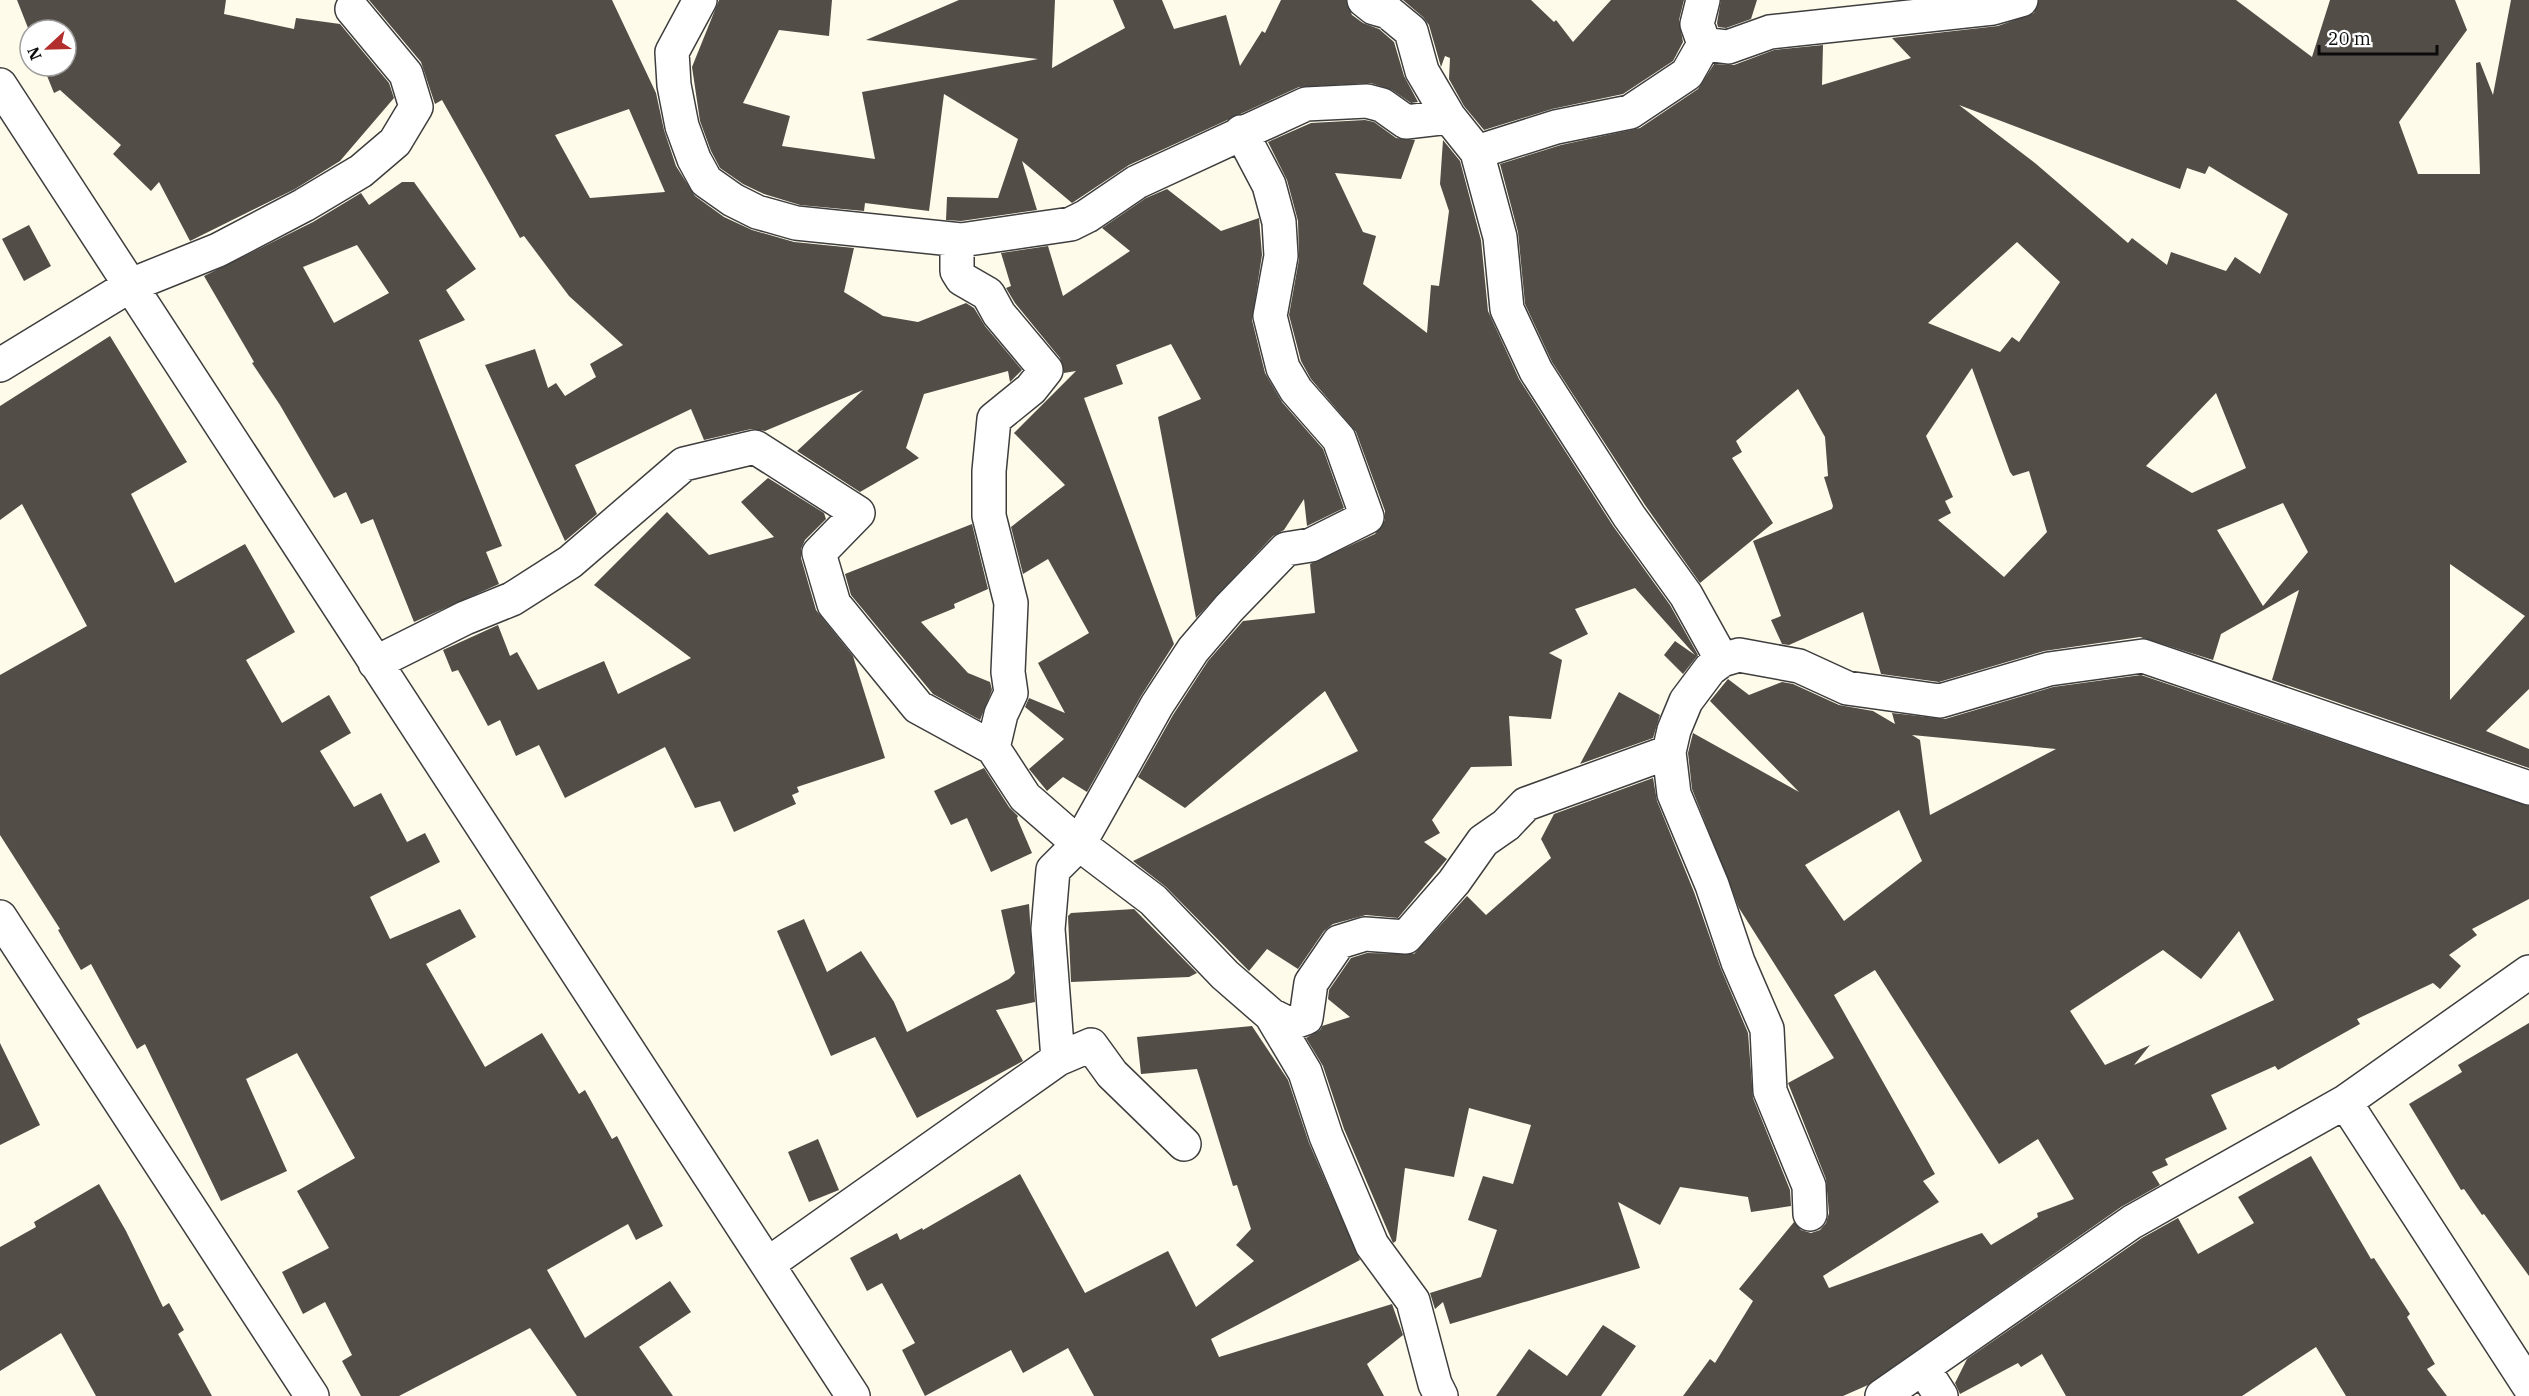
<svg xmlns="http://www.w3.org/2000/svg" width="2529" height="1396" font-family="'IBM Plex Serif',serif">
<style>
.building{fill:#534d48;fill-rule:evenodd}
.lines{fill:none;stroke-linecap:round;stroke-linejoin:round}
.street-casing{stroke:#3e3e3e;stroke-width:36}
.street{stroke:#fff;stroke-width:33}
</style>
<rect width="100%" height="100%" fill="#fefbea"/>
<!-- building -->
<path class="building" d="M17,0H226L224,14L294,29L296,18L340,24L389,83L394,98L340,161L295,189L190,241L159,182L151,191L113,154L121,145L60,90L54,93L43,66H66V30H30V33Z
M369,0H612L656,93L664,130L676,166L695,196L724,217L752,230L794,242L854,248L844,292L883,316L918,322L966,303L974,308L985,326L1022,370L1010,382L1008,371L924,394L906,448L919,458L860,492L797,451L863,390L765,431L751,429L704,440L691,409L575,465L597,514L565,541L485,365L535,349L548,388L556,383L565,396L596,377L590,364L623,345L569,296L524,236L520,238L442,100L435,104L421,62ZM629,109L665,192L590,198L555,135Z
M719,0H832L829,36L779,30L743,103L790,116L782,146L875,159L862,92L1038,59L866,40L959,0H1055L1052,68L1125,28L1113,0H1162L1174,29L1226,15L1240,66L1262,31L1265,33L1281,0H1346L1352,15L1363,23L1379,29L1394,42L1404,76L1418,102L1411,103L1392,90L1371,83L1299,87L1129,165L1072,203L1022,161L1037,210L961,221L946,220L947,197L998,198L1018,139L944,94L929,211L865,203L864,211L800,205L764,194L743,184L720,168L711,151L700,121L692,67Z
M1403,0H1531L1554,22L1556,20L1573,42L1611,0H1684L1679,20L1683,42L1673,61L1623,94L1552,109L1484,130L1464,106L1449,79L1450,58L1445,56L1441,67L1429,25L1423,17Z
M1721,0H1757L1751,19L1726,28L1718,27L1717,23Z
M2039,0H2236L2312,57L2330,0H2455L2467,30L2399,122L2418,174H2480L2476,63L2480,62L2493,95L2511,0H2529V689L2486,731L2529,749V768L2272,680L2299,590L2221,634L2213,660L2140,637L2044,651L1939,682L1881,674L1863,612L1789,645L1782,644L1771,620L1781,616L1753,541L1832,509L1833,506L1824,477L1828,476L1825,437L1798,389L1736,441L1742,452L1732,458L1773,523L1700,583L1645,505L1552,362L1525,304L1518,232L1500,164L1561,145L1640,128L1698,89L1714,64L1734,65L1774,50L1823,45L1822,85L1911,58L1892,38L1998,26L2034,13ZM1959,105L2180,189L2187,168L2205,174L2209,166L2288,214L2260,274L2235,257L2226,271L2171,252L2167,265L2132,238L2128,243L2035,163ZM2017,242L2060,282L2019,342L2012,337L2000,352L1928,323ZM1972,368L2010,472L2013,476L2029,471L2047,532L2004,577L1938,520L1951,513L1945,501L1953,497L1926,436ZM2216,393L2246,468L2192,493L2146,466ZM2283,503L2308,552L2263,606L2217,530ZM2450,564L2525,616L2450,700Z
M1365,120L1374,122L1396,138L1415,140L1401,179L1335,173L1363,232L1376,236L1363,284L1427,333L1431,285L1439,286L1449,211L1440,184L1443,140L1460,161L1481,240L1488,311L1519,379L1613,526L1670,605L1698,655L1683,674L1664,655L1675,641L1695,655L1635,588L1575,609L1588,634L1549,653L1562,660L1551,719L1509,716L1512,766L1471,767L1432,820L1440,833L1424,842L1447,859L1398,918L1366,915L1333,924L1324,931L1298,969L1267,949L1249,971L1166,887L1133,861L1358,751L1325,691L1185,808L1138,777L1173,715L1208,661L1243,621L1315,613L1310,564L1375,534L1385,520V511L1356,432L1311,379L1301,361L1289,315L1299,259L1298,221L1287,180L1268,142L1311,123Z
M402,182H414L476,269L446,290L465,320L419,340L502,546L486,552L499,584L414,622L373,519L361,524L346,492L334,498L280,405L252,363L254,362L204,276L313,222L361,193L369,205ZM357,245L389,293L334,323L303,267Z
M1167,189L1221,231L1259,218L1262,255L1252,320L1265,373L1282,402L1323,449L1344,508L1307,526L1304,499L1284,530L1273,536L1196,618L1158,417L1201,399L1171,344L1116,365L1123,384L1084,398L1174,644L1141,696L1087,792L1063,777L1047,791L1029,769L1064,739L1025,707L1029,698L1065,713L1038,663L1089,633L1048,559L1023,574L1011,527L1065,485L1014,433L1076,371L1064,373L1060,358L1015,303L1006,288L1011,286L1001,253L1048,246L1063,296L1130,251L1102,228L1146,198Z
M29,225L51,266L24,281L2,239Z
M110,336L187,462L131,494L175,583L245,544L295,632L246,660L282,723L329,695L351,733L320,751L354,807L381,793L407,842L425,833L440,862L370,897L390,939L460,909L476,937L426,964L485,1067L542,1033L579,1094L585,1090L612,1139L617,1136L663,1226L636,1240L628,1224L547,1270L585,1338L670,1281L691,1312L639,1347L673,1396H577L530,1328L399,1396H361L342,1361L352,1355L325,1302L303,1314L282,1272L329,1248L297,1191L355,1158L297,1053L246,1079L287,1171L221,1201L145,1044L137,1049L91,964L81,970L58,930L60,929L0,835V675L87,626L22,504L0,520V406Z
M768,478L824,513L826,519L805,540L801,549V558L816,610L853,656L885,758L797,787L799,792L792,795L796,804L734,832L720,801L695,808L665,747L565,798L539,745L516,756L500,720L488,726L458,670L452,672L443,650L498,625L510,656L517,652L538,690L604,661L618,694L691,658L594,585L667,512L709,555L774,537L741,502Z
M972,524L988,589L954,604L955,608L921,622L968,673L990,682L992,690L980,720L933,694L851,595L845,574Z
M2141,675L2529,806V899L2472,929L2477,935L2449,955L2461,966L2440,989L2433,983L2357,1019L2360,1024L2278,1070L2275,1066L2211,1095L2227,1129L2165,1159L2168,1165L2152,1172L2160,1185L2121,1207L1868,1385L1843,1396H1683L1710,1359L1715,1363L1753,1301L1739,1289L1794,1222L1801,1230L1811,1233L1820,1230L1826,1223L1829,1213L1826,1179L1788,1083L1834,1058L1739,908L1692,789L1688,753L1693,733L1799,792L1710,701L1728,679L1749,695L1782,682L1793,684L1839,705L1873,711L1895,724L1892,713L1945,719L2053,687ZM1912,735L2056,749L1930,815L1920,740ZM1899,810L1922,861L1844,921L1805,865ZM2239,931L2274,1000L2134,1065L2150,1045L2105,1065L2070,1011L2163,950L2201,979ZM1875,970L1999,1164L2038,1139L2074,1199L2037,1213L2038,1217L1991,1245L1982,1233L1829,1288L1823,1276L1939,1202L1923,1181L1935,1174L1834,995Z
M1619,692L1660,715L1653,738L1580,764Z
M984,768L1009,807L1018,816L1017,818L1032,853L991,872L967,818L951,825L934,791Z
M1653,778L1657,801L1694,892L1721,969L1748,1033L1753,1098L1790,1190L1791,1206L1751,1212L1748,1197L1680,1187L1660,1225L1618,1202L1640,1268L1450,1324L1443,1302L1435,1309L1430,1293L1481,1277L1497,1230L1468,1220L1483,1176L1513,1184L1531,1125L1469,1108L1454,1177L1405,1168L1396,1241L1393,1243L1344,1129L1323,1066L1306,1038L1320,1030L1322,1026L1350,1017L1328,999L1329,990L1351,958L1367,953L1414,954L1467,896L1486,915L1551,858L1541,839L1554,814Z
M1029,904L1035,1002L996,1010L1023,1061L917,1118L875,1037L831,1056L777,931L804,919L827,972L861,951L894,1002L907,1032L1009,979L1015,973L1001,910Z
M1134,909L1197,973L1189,977L1071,982L1068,916L1071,913Z
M2529,1023V1276L2484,1214L2482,1215L2464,1189L2461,1190L2409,1104L2462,1072L2458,1065Z
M1252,1026L1288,1080L1309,1143L1360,1260L1211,1339L1219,1357L1392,1304L1403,1335L1367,1364L1384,1396H1094L1068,1348L1023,1373L1011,1350L925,1396L902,1350L915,1343L882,1283L867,1291L850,1258L897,1233L900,1240L922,1228L923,1230L1020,1174L1085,1293L1168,1251L1196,1307L1254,1261L1236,1245L1251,1229L1237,1185L1233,1186L1197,1069L1141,1074L1137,1037Z
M0,1043L40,1125L0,1145Z
M818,1139L839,1190L809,1202L788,1152Z
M2311,1156L2371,1259L2374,1258L2410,1314L2407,1317L2435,1364L2427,1369L2447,1396H2346L2316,1347L2242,1396H2066L2042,1354L2021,1367L2018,1363L1960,1394L1955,1383L1967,1359L2142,1238L2178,1218L2198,1254L2254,1223L2238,1197Z
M99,1184L126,1231L163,1307L169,1303L184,1330L178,1334L212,1396H96L61,1333L0,1371V1247L36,1227L34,1222Z
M1603,1325L1636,1346L1601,1396H1496L1529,1349L1567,1376Z"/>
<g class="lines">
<defs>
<path id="street" d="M700,0L672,52L674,85L682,126L694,159L706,181L733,200L757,212L796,223L961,240L1071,224L1087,216L1137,182L1306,104L1367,101L1382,105L1406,122L1449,117
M1364,0L1374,8L1388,12L1411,31L1422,71L1449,117L1477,152L1500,237L1507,309L1536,371L1629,516L1686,595L1722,660
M1703,0L1697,24L1704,44
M0,85L853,1396
M1477,152L1556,127L1630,112L1687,74L1704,44L1728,47L1770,32L1993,8L2021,0
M961,240L957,251V271L962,279L988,294L999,314L1046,370L1031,389L994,419L989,471V516L1011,603L1008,672L1011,693L1001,714L993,748
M0,365L131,285L218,250L304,205L361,171L395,142L416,107L406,74L352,9
M375,663L465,618L512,599L570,562L684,464L755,447L858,513L819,553L834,604L918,707L993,748L1025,797L1079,844L1153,900L1225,975L1271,1015L1305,1072L1326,1136L1372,1245L1413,1301L1435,1384L1441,1396
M0,917L312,1396
M1271,1015L1289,1024L1306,1018L1311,983L1339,942L1365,934L1406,937L1454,882L1483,841L1506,825L1526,804L1669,752
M1058,1059L1048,929L1053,870L1079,844L1157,705L1193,650L1229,608L1286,549L1311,545L1367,517L1339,439L1296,390L1283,368L1270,316L1281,256L1279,222L1269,185L1241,132
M2345,1102L2529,1386
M1810,1214L1809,1186L1770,1091L1767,1029L1738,962L1712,885L1674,794L1669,752L1674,730L1686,701L1710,669L1722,660L1739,655L1799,666L1847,688L1940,701L2049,669L2143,656L2529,788
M768,1264L1058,1059L1091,1045L1112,1074L1184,1144
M1923,1368L1941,1396
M1882,1396L2132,1222L2345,1102L2529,972"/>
</defs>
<!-- street casing -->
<use href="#street" class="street-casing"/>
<!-- street -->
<use href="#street" class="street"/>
</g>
<!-- north arrow -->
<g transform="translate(48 48) rotate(248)"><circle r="28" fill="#ffffff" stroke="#9d9d9d" stroke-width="1.5"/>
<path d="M0-4.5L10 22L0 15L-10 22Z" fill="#b12e2d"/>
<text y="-9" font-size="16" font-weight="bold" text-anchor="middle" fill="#0b0b0b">N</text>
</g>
<!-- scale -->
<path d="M2319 45v9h118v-9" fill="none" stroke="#0b0b0b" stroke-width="3"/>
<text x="2328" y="45" font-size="18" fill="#0b0b0b" stroke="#ffffff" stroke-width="4.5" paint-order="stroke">20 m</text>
</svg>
